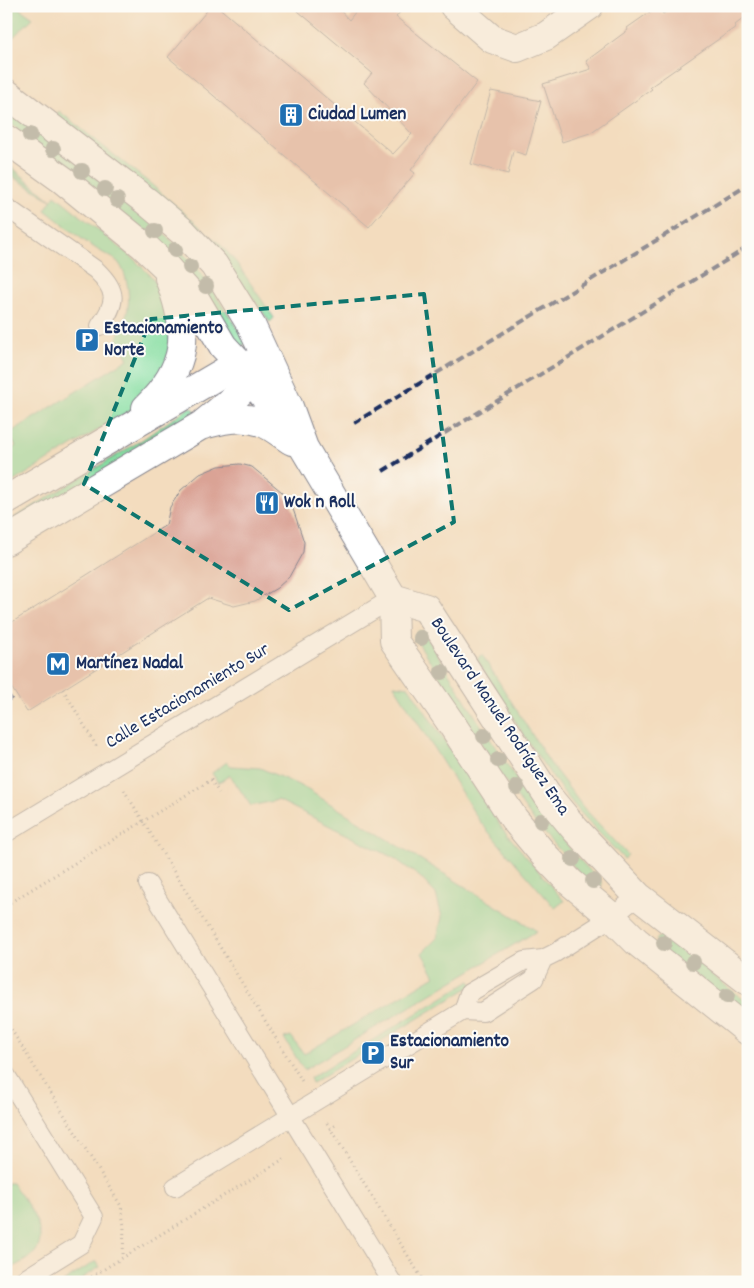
<svg xmlns="http://www.w3.org/2000/svg" width="754" height="1288" font-family="Dekko,sans-serif">
<style>
.green{fill:#87dea2;stroke:#518680}
.forest{fill:url(#forest-firs);stroke:#447673}
.building{fill:#daa395}
.lines{fill:none;stroke-linecap:round;stroke-linejoin:round}
.lane-casing{stroke:#87868e;stroke-width:20}
.street-casing{stroke:#87868e;stroke-width:30}
.path{stroke:#87868e;stroke-width:3;stroke-dasharray:1 4;stroke-linecap:butt}
.lane{stroke:#fff;stroke-width:18}
.street{stroke:#fff;stroke-width:28}
.rail{stroke:#1b2f5e;stroke-width:4;stroke-dasharray:8 4;stroke-linecap:butt}
.tree{fill:#8b9593}
.marked{fill:none;stroke:#0f766e;stroke-width:4;stroke-dasharray:10 6;stroke-linejoin:round}
.labels{text-anchor:middle;dominant-baseline:central;stroke-width:4;stroke-linejoin:round;paint-order:stroke}
.poi-label{font-size:19px;font-weight:bold;fill:#1b2f5e;stroke:#fdfcf7;text-anchor:start}
.street-label{font-size:19px;fill:#1b2f5e;stroke:#fdfcf7}
</style>
<defs>
<pattern id="forest-firs" width="22" height="20" patternUnits="userSpaceOnUse" patternTransform="scale(1.25)"><rect width="22" height="20" fill="#6dbd88"/><path d="M5 1l3.5 6h-7zM16 11l3.5 6h-7z" fill="#599a72"/></pattern>
</defs>
<rect width="100%" height="100%" fill="#fdfcf7"/>
<filter id="ink" filterUnits="userSpaceOnUse"><feTurbulence type="fractalNoise" baseFrequency=".02" numOctaves="2"/><feDisplacementMap in="SourceGraphic" scale="10" xChannelSelector="R" yChannelSelector="G"/><feConvolveMatrix kernelMatrix="1 2 1 2 8 2 1 2 1" color-interpolation-filters="sRGB"/></filter>
<filter id="wash" filterUnits="userSpaceOnUse"><feTurbulence type="fractalNoise" baseFrequency=".0096" numOctaves="4" result="noise"/><feDisplacementMap in="SourceGraphic" scale="20" xChannelSelector="R" yChannelSelector="G"/><feGaussianBlur stdDeviation="1.12" result="paint"/><feColorMatrix in="noise" values="0 0 0 0 0 0 0 0 0 0 0 0 0 0 0 0 0 1.4 0 .05"/><feComposite in="paint" operator="in"/></filter>
<g filter="url(#wash)">
<rect width="100%" height="100%" fill="#f3dcbe"/>
<!-- green -->
<path class="green" d="M6,6H16L33,18L6,44Z
M6,107L136,210L172,241L201,273L245,340V344L241,347L109,202L6,120Z
M59,111L152,185L222,246L236,262L274,318L270,322L224,259L55,116Z
M55,195L134,259L152,277L161,292L171,324L167,363L141,404L6,486V453L16,446L8,434L128,359L117,340C119,328 127,319 128,307C130,294 127,273 118,262C113,257 104,254 98,250C79,238 62,223 45,210Z
M190,407L194,409L196,414L6,531V523L142,440Z
M417,631H422L426,636L480,724L532,802L577,857L602,883L601,887L596,890L592,887L534,821L503,778L416,639Z
M482,655L550,763L583,807L628,855L624,859C604,838 583,817 565,794C532,751 505,705 477,659Z
M394,685L409,687L501,827L564,901L555,908L480,822Z
M227,762L231,766L260,768L303,787L537,931L304,1070L284,1038L291,1036L304,1054L435,976L422,953L437,938L442,917L436,894L420,877L394,858L278,800L251,806L230,775L218,783L212,773Z
M663,935L672,939L712,975L748,1003V1016L659,947L656,939Z
M470,981L473,985L312,1083L310,1078Z
M6,1183H12C24,1199 50,1231 36,1251C29,1260 16,1265 6,1271Z
M96,1261L100,1267L76,1282H63Z"/>
<!-- forest -->
<path class="forest" d="M6,162L51,200L6,173Z"/>
<g id="blocks">
<!-- building -->
<path class="building" d="M211,6H217L393,154L412,134L364,83L372,73L292,6H336L349,20L360,6H405L396,17L477,82L411,170L415,173L369,227L168,57Z
M675,6H748V15L735,25L736,27L650,87L652,89L590,133L562,142L543,84L591,69L586,61L628,30L627,28L657,7L663,14Z
M491,91L541,101L526,155L513,151L508,174L471,164Z
M240,464L252,467L282,492L293,509L304,542L303,552L289,577L277,588L255,601L234,606L208,598L27,712L6,679V626L166,525L170,507L181,490L200,474L219,466Z"/>
</g>
</g>
<g filter="url(#ink)">
<use href="#blocks" fill-opacity="0" stroke="#87868e" stroke-width="1"/>
<g class="lines">
<defs>
<path id="lane" d="M6,207L96,270C118,291 117,302 100,326
M6,833L393,598
M148,884L392,1282
M463,1011L469,993L524,961L543,959L555,953L612,917L638,896
M6,1075L94,1217L81,1244L20,1282
M175,1187L463,1011L483,1012L534,979L543,959"/>
<path id="street" d="M454,6L492,39L517,48L546,36L589,6
M6,93L146,201L183,232L214,265L251,325L289,407L304,448L393,598L426,608L550,799L575,829L638,896L748,981
M6,139L63,180L144,246L164,265L197,302L223,346L239,363L283,421
M146,408C189,366 190,332 169,278
M203,424C218,411 258,383 257,362
M6,500L239,363L254,367
M6,541L200,426C220,420 240,415 261,422C272,426 282,435 292,441
M393,598L394,641L453,726L514,819L545,856L570,882L612,917L636,941L748,1031"/>
</defs>
<!-- lane casing -->
<use href="#lane" class="lane-casing"/>
<!-- street casing -->
<use href="#street" class="street-casing"/>
<!-- path -->
<path class="path" d="M6,594L11,602
M63,689L98,749
M124,790L302,1081
M6,905L211,780L219,793
M6,1021L121,1206L124,1226L123,1257
M327,1123L424,1282
M330,1129L337,1124
M83,1282L287,1157"/>
<!-- lane -->
<use href="#lane" class="lane"/>
<!-- street -->
<use href="#street" class="street"/>
<!-- rail -->
<path class="rail" d="M354,423L748,185
M383,471L748,247
M6,701L12,697"/>
</g>
<!-- trees -->
<g class="tree">
<circle cx="30" cy="135" r="8"/>
<circle cx="53" cy="149" r="8"/>
<circle cx="82" cy="171" r="8"/>
<circle cx="105" cy="189" r="8"/>
<circle cx="117" cy="200" r="8"/>
<circle cx="155" cy="231" r="8"/>
<circle cx="175" cy="250" r="8"/>
<circle cx="190" cy="267" r="8"/>
<circle cx="206" cy="286" r="8"/>
<circle cx="421" cy="638" r="8"/>
<circle cx="442" cy="672" r="8"/>
<circle cx="484" cy="736" r="8"/>
<circle cx="498" cy="760" r="8"/>
<circle cx="517" cy="787" r="8"/>
<circle cx="541" cy="821" r="8"/>
<circle cx="573" cy="859" r="8"/>
<circle cx="593" cy="881" r="8"/>
<circle cx="664" cy="943" r="8"/>
<circle cx="693" cy="962" r="8"/>
<circle cx="727" cy="996" r="8"/>
</g>
</g>
<!-- marked area -->
<path d="M0 0H754V1288H0ZM424,294L454,522L289,610L84,484L151,319Z" fill="#f3dcbe" fill-opacity=".55" fill-rule="evenodd"/>
<path class="marked" d="M424,294L454,522L289,610L84,484L151,319Z"/>
<!-- icons -->
<defs>
<symbol id="building-square" viewBox="-11 -11 22 22"><rect x="-9" y="-9" width="18" height="18" rx="4" fill="#1f6fb2" stroke="#fdfcf7"/><path d="M-4-6H4V6H1V3H-1V6H-4ZM-2.5-4.3h1.7v1.8h-1.7ZM.8-4.3h1.7v1.8H.8ZM-2.5-1h1.7V.8h-1.7ZM.8-1h1.7V.8H.8Z" fill="#fff"/></symbol>
<symbol id="parking-square" viewBox="-11 -11 22 22"><rect x="-9" y="-9" width="18" height="18" rx="4" fill="#1f6fb2" stroke="#fdfcf7"/><path d="M-3.5-5.5H1a3.5 3.5 0 0 1 0 7H-1V5.5H-3.5ZM-1-3.4V-.6H.8a1.4 1.4 0 0 0 0-2.8Z" fill="#fff"/></symbol>
<symbol id="restaurant-square" viewBox="-11 -11 22 22"><rect x="-9" y="-9" width="18" height="18" rx="4" fill="#1f6fb2" stroke="#fdfcf7"/><path d="M-5-6h1v4h1v-4h1v4h1v-4h1v5L-1.5 .5V6h-2V.5L-5-1ZM5-6V6H3V1.5H1.5Q1.5-4 5-6Z" fill="#fff"/></symbol>
<symbol id="metro-square" viewBox="-11 -11 22 22"><rect x="-9" y="-9" width="18" height="18" rx="4" fill="#1f6fb2" stroke="#fdfcf7"/><path d="M-5.5 5V-5H-3L0 0L3-5H5.5V5H3V-.5L0 4L-3-.5V5Z" fill="#fff"/></symbol>
</defs>
<g fill-rule="evenodd">
<use href="#building-square" x="277" y="101" width="28" height="28"/>
<use href="#parking-square" x="73" y="326" width="28" height="28"/>
<use href="#restaurant-square" x="253" y="489" width="28" height="28"/>
<use href="#metro-square" x="44" y="650" width="28" height="28"/>
<use href="#parking-square" x="359" y="1039" width="28" height="28"/>
</g>
<g class="labels">
<!-- poi labels -->
<g class="poi-label">
<text x="308" y="115">Ciudad Lumen</text>
<text x="104" y="329">Estacionamiento<tspan x="104" dy="22">Norte</tspan></text>
<text x="284" y="503">Wok n Roll</text>
<text x="76" y="664">Martínez Nadal</text>
<text x="390" y="1042">Estacionamiento<tspan x="390" dy="22">Sur</tspan></text>
</g>
<!-- street labels -->
<g class="street-label">
<text transform="translate(188 697) rotate(-31)">Calle Estacionamiento Sur</text>
<text transform="translate(499 717) rotate(56)">Boulevard Manuel Rodríguez Ema</text>
</g>
</g>
<!-- margin -->
<rect width="754" height="1288" fill="none" stroke="#fdfcf7" stroke-width="25"/>
</svg>
